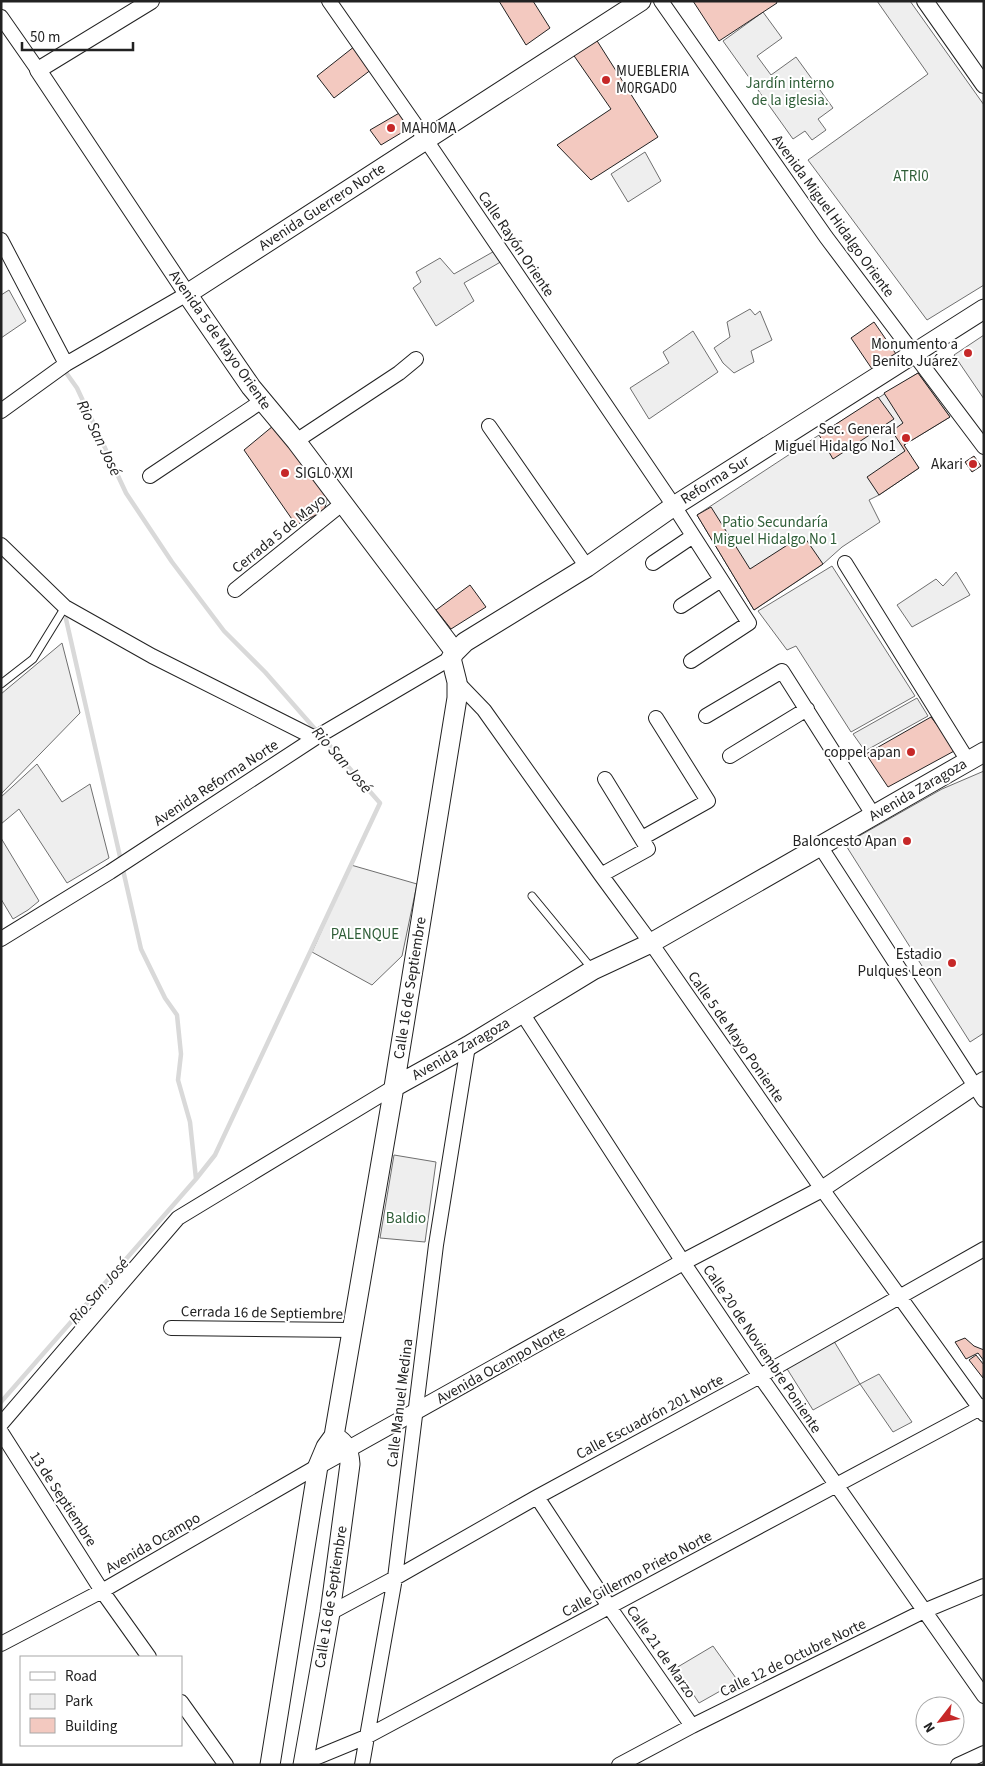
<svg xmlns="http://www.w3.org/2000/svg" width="985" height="1766" font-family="'Source Sans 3',sans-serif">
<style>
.green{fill:#eee;stroke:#6f6f6f}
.parking{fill:#ededed;stroke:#6f6f6f}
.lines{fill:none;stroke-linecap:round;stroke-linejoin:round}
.stream{stroke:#d9d9d9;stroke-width:4.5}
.building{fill:#f3c9c0;stroke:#222}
.service-casing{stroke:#222;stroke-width:9}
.minor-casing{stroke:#222;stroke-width:16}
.tertiary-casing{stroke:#222;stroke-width:18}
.secondary-casing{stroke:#222;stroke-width:21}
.service{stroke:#fff;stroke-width:7}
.minor{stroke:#fff;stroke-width:14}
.tertiary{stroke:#fff;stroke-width:16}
.secondary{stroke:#fff;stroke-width:19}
.poi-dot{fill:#c62828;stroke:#fff;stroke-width:2}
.labels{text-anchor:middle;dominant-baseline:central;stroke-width:4;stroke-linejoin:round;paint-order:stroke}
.poi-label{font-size:15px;fill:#222;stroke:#fff;text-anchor:end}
.park-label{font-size:15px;fill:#2f5e38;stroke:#fff}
.street-label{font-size:15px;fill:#222;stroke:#fff}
.water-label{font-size:16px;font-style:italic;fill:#222;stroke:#fff}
</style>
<rect width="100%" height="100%" fill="#fff"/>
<!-- green -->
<path class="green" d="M877,1H910L984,105V285L927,320L808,160L928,74Z
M763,12L782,38L757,56L771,75L796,57L833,108L818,119L826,130L812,140L805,131L793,139L723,41Z
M645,152L661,181L628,202L611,174Z
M498,249L504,260L464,283L474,301L436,326L413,288L421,282L416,272L440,258L454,274Z
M9,290L26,321L1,338V295Z
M750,309L755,315L760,311L772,340L751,351L754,362L734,373L723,363L714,348L730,337L727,322Z
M693,331L718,372L649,419L630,388L669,363L663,352Z
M984,335V399L954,355Z
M918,373L950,417L904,445L905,451L919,468L879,495L869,500L880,522L842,547L823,564L754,610L697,515L819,435Z
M832,566L915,696L851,732L796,646L787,650L758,611Z
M956,572L970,595L912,627L897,605L936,579L943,586Z
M62,643L80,713L1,794V694Z
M37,764L62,802L90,784L109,858L67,883L19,809L1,824V797Z
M984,771V1033L970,1042L845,844L942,789Z
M1,838L39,901L28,910L13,919L1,899Z
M351,865L417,884L402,956L372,985L312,952Z
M394,1155L436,1162L425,1242L380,1238Z
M832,1338L860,1384L879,1374L912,1422L893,1432L860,1384L813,1410L784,1364Z
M713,1646L738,1681L699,1703L676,1668Z"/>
<!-- parking -->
<path class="parking" d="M917,698L928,716L865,751L853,734Z"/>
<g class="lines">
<!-- stream -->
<path class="stream" d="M67,374L77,388L126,493L172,562L224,631L265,672L380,803L215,1155L196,1179
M1,1402L196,1179L190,1122L178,1080L181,1054L177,1015L165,998L141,949L66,619"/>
</g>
<!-- building -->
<path class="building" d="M499,1H533L550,28L526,45Z
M693,1H776L777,3L719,41Z
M594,36L658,137L591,180L557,145L611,109L570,50Z
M355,46L372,69L334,98L317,76Z
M401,112L411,127L381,145L370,130Z
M874,322L896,354L872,369L851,338Z
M918,373L950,417L904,445L919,468L879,495L867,477L905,451L892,431L903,423L884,393Z
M878,397L894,419L833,459L819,435Z
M273,426L328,496L324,511L296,525L244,450Z
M974,456L981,466L972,472L965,462Z
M711,507L750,569L803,535L823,564L754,610L697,515Z
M470,585L486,607L451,629L436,610Z
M931,717L956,750L888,787L866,754Z
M965,1338L974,1346L984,1350V1361L978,1353L966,1359L955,1342Z
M976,1355L984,1365L983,1378L969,1360Z"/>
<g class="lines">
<defs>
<path id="service" d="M1,684L33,659L65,607
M532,896L593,970"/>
<path id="minor" d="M329,1L426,140L674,506L749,623L691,661
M661,1L826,237L984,447
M1,17L38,70
M1,240L66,364
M1,411L66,364L187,294
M489,426L587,567
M296,441L399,373L416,359
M150,476L262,401
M1,545L65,607L152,656L315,738
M653,563L693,536
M845,563L968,761
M235,590L343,503
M681,606L721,580
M457,682L484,710L601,875L651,943L822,1189L984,1414
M706,716L782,671L874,816
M730,756L807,709
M642,838L708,801L656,718
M820,846L984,1100
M601,875L648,849L605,779
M1,939L110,872L315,738L451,658
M522,1013L683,1262L760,1376L984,1696
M171,1328L352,1330
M1,1424L178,1218L394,1087
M1,1432L102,1591L149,1657
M537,1497L610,1608L692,1726
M330,1613L395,1578L537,1497L760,1376L984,1249
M1,1644L102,1591L318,1466
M181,1702L226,1765
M303,1763L366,1737L984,1406
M362,1765L395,1578L436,1245L468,1046
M619,1765L692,1726L924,1611L984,1586
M958,1765L984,1753"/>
<path id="tertiary" d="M151,1L38,70L187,294
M925,1L984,85
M318,1466L683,1262L822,1189L984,1080"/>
<path id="secondary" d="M455,652L296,441L251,387L187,294L641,1
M394,1087L468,1046L593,970L651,943L984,752
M270,1765L318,1466L326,1447L334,1436L394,1087L457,698V682L451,658L455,652L465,642L587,567L674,506L984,309
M303,1765L330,1613L350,1464C349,1450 346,1443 334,1436"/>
</defs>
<!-- service casing -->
<use href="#service" class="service-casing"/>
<!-- minor casing -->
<use href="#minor" class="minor-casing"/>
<!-- tertiary casing -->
<use href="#tertiary" class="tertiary-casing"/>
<!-- secondary casing -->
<use href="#secondary" class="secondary-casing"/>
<!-- service -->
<use href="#service" class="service"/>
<!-- minor -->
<use href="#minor" class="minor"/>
<!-- tertiary -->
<use href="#tertiary" class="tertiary"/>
<!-- secondary -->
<use href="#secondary" class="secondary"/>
</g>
<!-- markers -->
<g class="poi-dot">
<circle cx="606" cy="80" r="5"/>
<circle cx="391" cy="128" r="5"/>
<circle cx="968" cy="353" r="5"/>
<circle cx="906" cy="438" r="5"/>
<circle cx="973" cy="464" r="5"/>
<circle cx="285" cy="473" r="5"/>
<circle cx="911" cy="752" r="5"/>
<circle cx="907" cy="841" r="5"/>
<circle cx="952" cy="963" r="5"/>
</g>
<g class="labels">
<!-- poi labels -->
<g class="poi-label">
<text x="616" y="71" text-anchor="start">MUEBLERIA<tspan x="616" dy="17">M0RGAD0</tspan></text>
<text x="401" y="128" text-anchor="start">MAH0MA</text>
<text x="958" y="344">Monumento a<tspan x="958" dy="17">Benito Juárez</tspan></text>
<text x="896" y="429">Sec. General<tspan x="896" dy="17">Miguel Hidalgo No1</tspan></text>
<text x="963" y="464">Akari</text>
<text x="295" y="473" text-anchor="start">SIGL0 XXI</text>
<text x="901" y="752">coppel apan</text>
<text x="897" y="841">Baloncesto Apan</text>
<text x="942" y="954">Estadio<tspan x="942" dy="17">Pulques Leon</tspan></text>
</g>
<!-- park labels -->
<g class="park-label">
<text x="790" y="83">Jardín interno<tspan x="790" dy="17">de la iglesia.</tspan></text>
<text x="911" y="176">ATRI0</text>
<text x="775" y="522">Patio Secundaría<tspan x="775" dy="17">Miguel Hidalgo No 1</tspan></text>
<text x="365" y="934">PALENQUE</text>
<text x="406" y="1218">Baldio</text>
</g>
<!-- street labels -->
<g class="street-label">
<text transform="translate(322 207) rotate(-33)">Avenida Guerrero Norte</text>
<text transform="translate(833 216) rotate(54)">Avenida Miguel Hidalgo Oriente</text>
<text transform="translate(516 244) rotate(56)">Calle Rayón Oriente</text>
<text transform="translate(220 340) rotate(55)">Avenida 5 de Mayo Oriente</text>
<text transform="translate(715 480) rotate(-32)">Reforma Sur</text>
<text transform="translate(279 534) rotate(-39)">Cerrada 5 de Mayo</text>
<text transform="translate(216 783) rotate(-33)">Avenida Reforma Norte</text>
<text transform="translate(918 790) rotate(-30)">Avenida Zaragoza</text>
<text transform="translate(410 988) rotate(-81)">Calle 16 de Septiembre</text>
<text transform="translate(736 1037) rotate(55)">Calle 5 de Mayo Poniente</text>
<text transform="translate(461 1049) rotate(-30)">Avenida Zaragoza</text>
<text transform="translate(262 1313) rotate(1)">Cerrada 16 de Septiembre</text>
<text transform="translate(762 1349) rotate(56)">Calle 20 de Noviembre Poniente</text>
<text transform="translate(501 1365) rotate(-29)">Avenida Ocampo Norte</text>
<text transform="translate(400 1403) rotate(-83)">Calle Manuel Medina</text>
<text transform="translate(650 1417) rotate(-28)">Calle Escuadrón 201 Norte</text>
<text transform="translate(63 1499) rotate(57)">13 de Septiembre</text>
<text transform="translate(153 1543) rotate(-30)">Avenida Ocampo</text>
<text transform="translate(637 1574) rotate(-28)">Calle Gillermo Prieto Norte</text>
<text transform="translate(331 1597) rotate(-81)">Calle 16 de Septiembre</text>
<text transform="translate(661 1652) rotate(55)">Calle 21 de Marzo</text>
<text transform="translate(793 1658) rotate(-26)">Calle 12 de Octubre Norte</text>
</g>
<!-- water labels -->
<g class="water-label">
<text transform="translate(99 438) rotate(64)">Rio San José</text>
<text transform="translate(342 760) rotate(49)">Rio San José</text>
<text transform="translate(99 1291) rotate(-49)">Rio San José</text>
</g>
</g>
<!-- border -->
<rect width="985" height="1766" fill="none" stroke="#222222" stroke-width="5"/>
<!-- legend -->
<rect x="20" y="1656" width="162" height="90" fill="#ffffff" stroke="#a7a7a7"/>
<rect x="30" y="1672" width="25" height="8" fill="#ffffff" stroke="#a7a7a7"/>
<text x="65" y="1681" font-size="15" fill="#222222">Road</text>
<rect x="30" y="1694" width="25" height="15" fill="#eeeeee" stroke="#a7a7a7"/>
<text x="65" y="1706" font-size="15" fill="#222222">Park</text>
<rect x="30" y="1718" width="25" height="15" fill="#f3c9c0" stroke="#a7a7a7"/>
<text x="65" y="1731" font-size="15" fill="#222222">Building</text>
<!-- north arrow -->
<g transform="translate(940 1721) rotate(239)"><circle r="24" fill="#ffffff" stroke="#a7a7a7"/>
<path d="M0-4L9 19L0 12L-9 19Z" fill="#c62828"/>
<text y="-8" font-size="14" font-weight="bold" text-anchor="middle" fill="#222222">N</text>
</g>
<!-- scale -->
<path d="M22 42v8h111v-8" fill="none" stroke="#222222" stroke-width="2.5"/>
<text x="30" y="42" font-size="15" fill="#222222" stroke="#ffffff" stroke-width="4" paint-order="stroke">50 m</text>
</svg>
